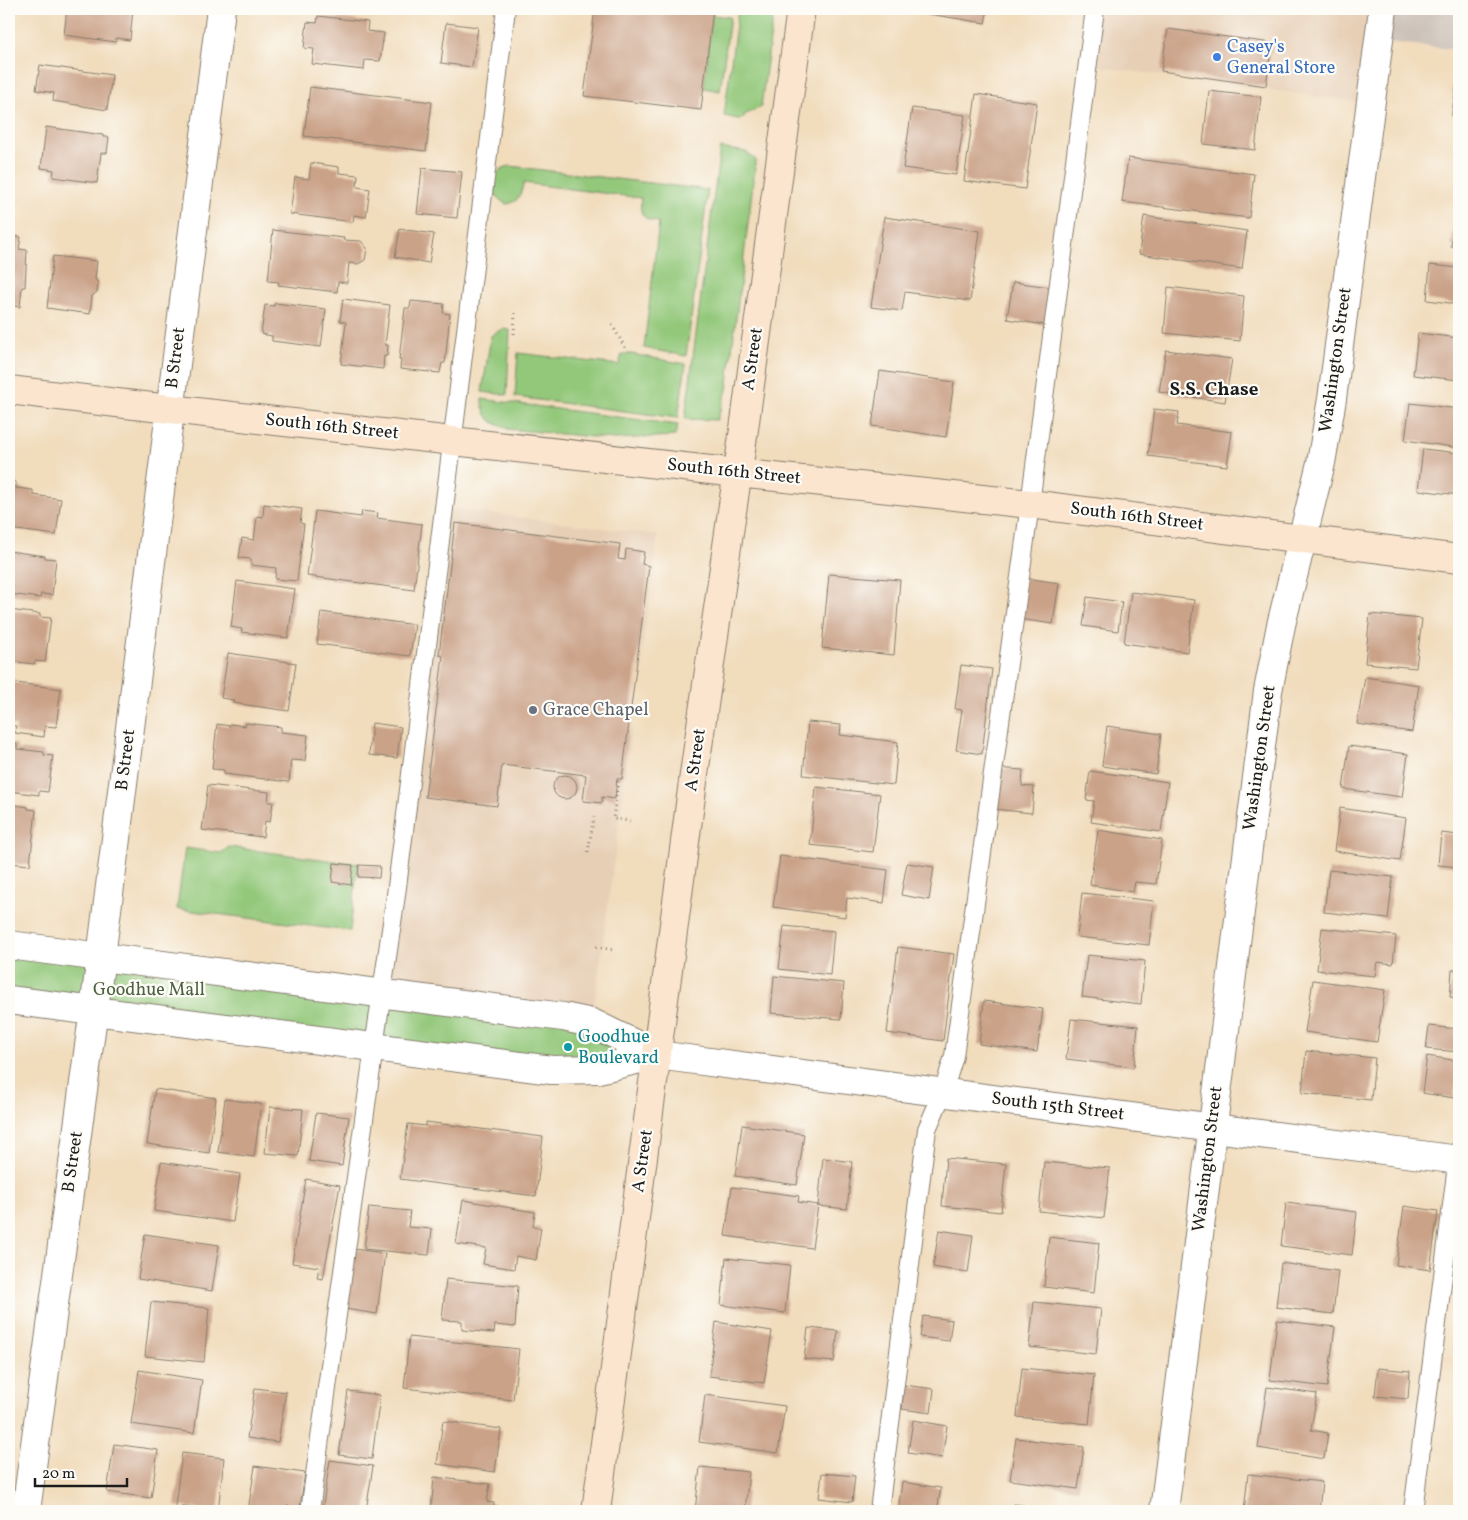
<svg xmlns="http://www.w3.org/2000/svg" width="1468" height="1520" font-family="Vollkorn,serif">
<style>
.built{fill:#e7cfb6}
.industrial{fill:#cdc2b9}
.green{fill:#93c87a;stroke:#58724b}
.building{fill:#caa288}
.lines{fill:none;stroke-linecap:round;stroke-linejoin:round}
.service-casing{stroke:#867c6c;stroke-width:20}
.minor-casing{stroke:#867c6c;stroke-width:30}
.secondary-casing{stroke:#867c6c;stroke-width:30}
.path{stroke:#867c6c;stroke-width:3;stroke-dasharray:1 4;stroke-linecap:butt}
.service{stroke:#fff;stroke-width:18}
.minor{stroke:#fff;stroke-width:28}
.secondary{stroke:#fbe5cf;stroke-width:28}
.shop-dot{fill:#3f7fe0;stroke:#fdfcf7;stroke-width:2}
.worship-dot{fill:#6b7280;stroke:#fdfcf7;stroke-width:2}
.culture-dot{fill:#0f9aa8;stroke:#fdfcf7;stroke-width:2}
.labels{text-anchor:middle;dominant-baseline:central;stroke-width:4.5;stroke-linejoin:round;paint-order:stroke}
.shop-label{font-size:18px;fill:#366cbe;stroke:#fdfcf7;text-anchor:start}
.street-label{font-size:18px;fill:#1c1c1c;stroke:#fdfcf7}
.worship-label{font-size:18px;fill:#5b616d;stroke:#fdfcf7;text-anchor:start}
.park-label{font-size:18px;fill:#4c6142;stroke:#fdfcf7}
.culture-label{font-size:18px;fill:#0d838f;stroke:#fdfcf7;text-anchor:start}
.neighbourhood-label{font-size:19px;font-weight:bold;fill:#1c1c1c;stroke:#fdfcf7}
</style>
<rect width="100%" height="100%" fill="#fdfcf7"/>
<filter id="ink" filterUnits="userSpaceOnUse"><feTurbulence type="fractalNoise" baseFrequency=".02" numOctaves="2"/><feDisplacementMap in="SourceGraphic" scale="10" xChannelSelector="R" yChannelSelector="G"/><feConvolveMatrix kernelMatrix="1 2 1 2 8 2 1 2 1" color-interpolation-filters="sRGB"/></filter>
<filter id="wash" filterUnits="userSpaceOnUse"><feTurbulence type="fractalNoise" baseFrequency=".0096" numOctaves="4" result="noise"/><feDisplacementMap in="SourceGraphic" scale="20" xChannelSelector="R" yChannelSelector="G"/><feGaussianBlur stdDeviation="1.12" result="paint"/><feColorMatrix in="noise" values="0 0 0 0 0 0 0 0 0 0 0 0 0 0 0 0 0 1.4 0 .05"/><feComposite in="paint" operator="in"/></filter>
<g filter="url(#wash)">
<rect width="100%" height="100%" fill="#f1dcbc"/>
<!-- built -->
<path class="built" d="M1095,9H1383L1371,104L1088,65Z
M444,508L658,535L592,1023L381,993Z"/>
<!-- industrial -->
<path class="industrial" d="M1383,9H1459V50L1379,41Z"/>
<!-- green -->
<path class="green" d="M738,9H774L761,107L744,115V118L738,119L724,116Z
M712,15L730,17L720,91L704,88Z
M720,148L746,152L756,160L727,390L717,420L685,419Z
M510,166L708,190L686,356L644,348L659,222C643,220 639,215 641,198L524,183C520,194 520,202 507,204C487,196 490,169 510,166Z
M503,329L510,330L507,395L482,392L491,336L495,333Z
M518,353L619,365L622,354H631L686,364L678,418L515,397Z
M482,399L678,425L675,436L615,439L507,429V427C491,425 482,414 482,399Z
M229,847L358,864L350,931L177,909L185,848L221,853Z
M9,945L563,1017L657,1055L615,1066L9,1000Z"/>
<g id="blocks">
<!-- building -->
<path class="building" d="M67,9H133L130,40L116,38V42L64,35Z
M370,9H395L394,13Z
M595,9H713L701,110L584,96Z
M909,9H988L985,23L909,11Z
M318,16L368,22L367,31L384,33L380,61L365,60L364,70L312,64L314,49L304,48L307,22L317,23Z
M446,23L478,27L472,67L441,63Z
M1168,29L1272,43L1266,86L1161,71Z
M40,65L112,75L107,110L53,101L54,93L36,90Z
M1458,71H1459V116L1452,115Z
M310,87L432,102L426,151L304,136Z
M1209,91L1261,97L1255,150L1203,144Z
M976,94L1037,103L1025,189L964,181Z
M912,108L965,115L956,175L903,168Z
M46,127L103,135V137H109L107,153H101L97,183L53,177L54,170L41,168Z
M1128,158L1254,174L1249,218L1122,202Z
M311,163L339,167V173L358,175L357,187L370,189L366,217L354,215L353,222L290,214L295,177L309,179Z
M422,168L462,172L457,218L417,214Z
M1457,203H1459V247L1451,246Z
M1144,216L1247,231L1242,269L1139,254Z
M884,217L980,231L970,301L905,292L902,311L871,307Z
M400,229L434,234L429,263L395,257Z
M273,230L344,238L343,240L361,241L367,248L365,260L358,264L349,263L347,283L338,282L337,292L278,285L279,282L268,281Z
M9,236L21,237L19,249L27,250L25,287H22L20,307L9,305Z
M53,256L97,261L95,279L98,283L97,292L92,296L90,314L47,308Z
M1430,265L1459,268V313H1456L1457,304L1427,300Z
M1013,282L1050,287L1045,325L1007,319Z
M1168,287L1244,296L1240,341L1164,333Z
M343,299L390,305L385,345H388L387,356H384L383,369L341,364L346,322L340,321Z
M411,301L444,304L443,313L450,314L445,363H442L440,373L400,369L401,359H399L405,308H410Z
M275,303L326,309L321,347L272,341V336L261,334L265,305L274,306Z
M1418,333L1459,338V380L1413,375Z
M1166,350L1232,359L1225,402L1159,392Z
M880,371L954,382L946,437L872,426Z
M1410,403L1459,409V448L1405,440Z
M1154,409L1179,412L1177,425L1232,432L1227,466L1148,456Z
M1423,449L1459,453V495L1418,490Z
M9,481L16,482V488L33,490V495L61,499L56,535L9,529Z
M264,504L302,509L300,523L304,524L297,581L275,579L276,568L251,565V559L239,558L242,538L254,540L257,516L263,517Z
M315,511L361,517L362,511L378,513L377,518L422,524L414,590L307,576Z
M455,523L620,544L618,559L625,560L626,549L644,552L642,564L649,566L622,779H617L615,799L602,797V803L583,801L586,775L502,765L497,806L425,797L443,656L439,655Z
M9,551L45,556V558L56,559L52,595L41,594L40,598L9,594Z
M829,574L900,580L894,655L822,648Z
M1025,578L1059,583L1053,624L1019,619Z
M237,581L295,589L288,638L241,632L242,629L231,627Z
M1131,592L1194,600L1187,652L1124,643Z
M1087,597L1122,602L1118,631L1083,626Z
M9,610L40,614V617L51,618L45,662L35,661L34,664L9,661Z
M321,612L415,625L410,656L317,644Z
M1370,614L1422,619L1416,668L1365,663Z
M228,653L296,663L289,711L233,703L234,700L221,698Z
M961,665L992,669L982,754L956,750L962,710L955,709Z
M1365,677L1419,685L1412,732L1357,724Z
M9,682L61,689L56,727L45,726L44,737L15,733L16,726L9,725Z
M808,722L841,725L840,735L898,742L894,785L803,775Z
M246,723L281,727V732L308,735L305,761L291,760L289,782L224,774V770L212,769L217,724L230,726V724L245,726Z
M372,723L401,727L397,758L369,755Z
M1107,726L1161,734L1156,774L1102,766Z
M9,743L17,744V749L44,752V755L53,756L48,792L39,791V795L9,791Z
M1349,746L1408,754L1402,797L1343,789Z
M996,768L1023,770L1022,786L1034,787L1032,813L992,809Z
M1090,771L1168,782L1161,832L1091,822L1094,801L1086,800Z
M553 787a12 12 0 1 1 24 0a12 12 0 1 1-24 0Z
M208,785L269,792L268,802H273L270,822L265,821L263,837L202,830Z
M816,787L880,794L873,852L810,845Z
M9,804L28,807V809L36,810L30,865L9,863Z
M1340,808L1406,818L1400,861L1334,851Z
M1098,830L1162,840L1156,884L1135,882L1133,892L1090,885Z
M1441,833L1459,835V867L1438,865Z
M780,856L888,870L884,903L847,898L845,917L773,907Z
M334,863L353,865L351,885L332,882Z
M907,863L934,867L929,900L901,895Z
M359,865L380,866L379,878L358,877Z
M1329,870L1393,877L1388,919L1324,912Z
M1082,893L1154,901L1149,945L1077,937Z
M784,926L834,931L830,975L779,969Z
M1322,928L1396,936L1393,964L1377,962L1375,976L1317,970Z
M898,947L954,954L943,1041L887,1033Z
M1087,955L1145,961L1141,1004L1082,997Z
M1452,970H1459V998L1450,997Z
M774,976L844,983L841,1019L771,1013Z
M1313,980L1385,990L1377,1042L1305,1032Z
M984,1001L1043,1009L1037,1052L979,1044Z
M1071,1019L1138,1026L1134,1067L1066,1059Z
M1429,1026L1459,1029V1052L1426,1049Z
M1306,1051L1375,1058L1371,1100L1302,1093Z
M1427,1056L1459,1061L1454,1098L1422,1093Z
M155,1089L216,1098L209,1153L147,1144Z
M225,1099L261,1104L254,1157L218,1152Z
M270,1107L303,1109L298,1156L265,1153Z
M316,1113L349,1117L342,1166L309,1161Z
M426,1122L543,1137L536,1196L400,1179L408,1124L426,1126Z
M742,1125L804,1134L797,1185L735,1176Z
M823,1158L852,1162L847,1209L818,1206Z
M946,1158L1006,1164L1001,1212L942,1206Z
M161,1162L240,1174L233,1222L154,1211Z
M1044,1162L1110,1168L1104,1218L1039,1211Z
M306,1179L340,1185L323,1279L317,1278L319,1267L292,1263Z
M732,1187L799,1196L798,1202L818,1205L812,1248L725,1236Z
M463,1200L535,1212L533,1227L541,1228L536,1260L516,1256L514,1269L483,1264L486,1248L456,1244Z
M1286,1203L1357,1212L1352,1255L1281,1246Z
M1404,1206L1438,1211L1430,1270L1396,1265Z
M369,1207L410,1211L408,1227L432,1229L429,1255L364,1249Z
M939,1230L973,1235L968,1273L933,1267Z
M145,1234L219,1245L212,1291L138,1279Z
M1049,1237L1099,1243L1094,1293L1044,1287Z
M353,1249L385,1253L377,1314L345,1309Z
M726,1258L790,1265L785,1313L721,1305Z
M1281,1263L1338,1271L1333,1314L1276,1307Z
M446,1279L518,1286L515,1327L495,1325L494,1333L462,1330V1321L442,1320Z
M151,1302L209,1308L204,1362L145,1356Z
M1034,1302L1101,1309L1096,1354L1029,1347Z
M923,1316L952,1320L949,1341L920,1337Z
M1277,1320L1335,1327L1327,1387L1270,1380Z
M716,1322L772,1331L764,1383L709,1376Z
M808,1328L838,1331L834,1362L804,1359Z
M409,1337L519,1349L513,1400L404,1388Z
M1022,1368L1094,1375L1089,1424L1017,1417Z
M1378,1368L1410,1371L1408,1399L1375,1396Z
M139,1370L202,1380L194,1433L131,1424Z
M904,1385L934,1389L931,1413L902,1409Z
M1267,1387L1317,1394L1311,1430L1328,1433L1324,1459L1258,1448Z
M255,1388L286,1392L278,1442L247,1438Z
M348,1391L380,1395L372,1459L339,1455Z
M705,1395L785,1406L778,1453L699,1442Z
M913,1420L947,1426L942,1458L908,1453Z
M443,1421L501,1429L495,1472L437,1464Z
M1016,1438L1084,1447L1078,1489L1010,1480Z
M114,1444L158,1450L151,1498L107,1492Z
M182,1453L224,1458L218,1511L175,1506Z
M330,1460L373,1466L366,1511H322Z
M255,1466L305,1473L300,1508L287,1506L286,1511H248Z
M700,1467L749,1472L745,1511H695Z
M822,1473L855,1476L852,1502L819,1498Z
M1248,1474L1322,1482L1319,1511H1244Z
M434,1477L490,1484L487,1502L494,1503L493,1511H431Z
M902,1482L941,1488L937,1511H898Z
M1014,1504L1059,1510V1511H1013Z"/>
</g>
</g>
<g filter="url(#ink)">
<use href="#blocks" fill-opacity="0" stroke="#867c6c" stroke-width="1"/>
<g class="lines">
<defs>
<path id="service" d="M310,1511L374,1047L396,895L506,9
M879,1511L927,1129L943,1092L954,1056L1030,504L1095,9
M1413,1511L1459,1150"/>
<path id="minor" d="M9,945L563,1017L592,1023L657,1055L1459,1160
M9,1000L552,1070L599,1069L657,1055
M26,1511L101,957L221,9
M1164,1511L1268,691L1281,625L1321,463L1332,399L1383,9"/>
<path id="secondary" d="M9,390L117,403L737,473L1030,504L1459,559
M596,1511L694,774L744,429L801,9"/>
</defs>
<!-- service casing -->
<use href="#service" class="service-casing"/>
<!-- minor casing -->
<use href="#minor" class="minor-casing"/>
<!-- secondary casing -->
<use href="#secondary" class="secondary-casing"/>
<!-- path -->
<path class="path" d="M612,325L626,349
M514,334L515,313
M618,781L613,819L630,821
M588,852L594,817
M596,947L614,950"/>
<!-- service -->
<use href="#service" class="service"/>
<!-- minor -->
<use href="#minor" class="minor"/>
<!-- secondary -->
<use href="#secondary" class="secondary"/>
</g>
</g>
<!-- markers -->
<circle class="shop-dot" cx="1217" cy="57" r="5"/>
<circle class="worship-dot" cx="533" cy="710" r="5"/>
<circle class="culture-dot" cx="568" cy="1047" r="5"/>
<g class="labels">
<!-- shop labels -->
<g class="shop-label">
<text x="1227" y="47">Casey's<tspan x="1227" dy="21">General Store</tspan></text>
</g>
<!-- street labels -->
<g class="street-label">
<text transform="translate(176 358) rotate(-83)">B Street</text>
<text transform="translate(753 359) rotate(-82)">A Street</text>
<text transform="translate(1336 360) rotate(-82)">Washington Street</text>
<text transform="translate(332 427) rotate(6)">South 16th Street</text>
<text transform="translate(734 472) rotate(6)">South 16th Street</text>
<text transform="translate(1137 517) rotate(7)">South 16th Street</text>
<text transform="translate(1260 758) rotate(-82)">Washington Street</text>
<text transform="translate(126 760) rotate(-83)">B Street</text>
<text transform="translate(696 760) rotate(-82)">A Street</text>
<text transform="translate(1058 1107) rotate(7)">South 15th Street</text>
<text transform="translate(1208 1159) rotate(-83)">Washington Street</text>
<text transform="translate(643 1161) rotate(-82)">A Street</text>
<text transform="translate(73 1162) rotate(-82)">B Street</text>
</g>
<!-- worship labels -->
<g class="worship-label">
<text x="543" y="710">Grace Chapel</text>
</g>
<!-- park labels -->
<g class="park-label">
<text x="149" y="990">Goodhue Mall</text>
</g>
<!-- culture labels -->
<g class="culture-label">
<text x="578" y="1037">Goodhue<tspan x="578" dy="21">Boulevard</tspan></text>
</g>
<!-- neighbourhood labels -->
<g class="neighbourhood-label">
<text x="1214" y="390">S.S. Chase</text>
</g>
</g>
<!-- margin -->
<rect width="1468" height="1520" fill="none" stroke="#fdfcf7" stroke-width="30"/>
<!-- scale -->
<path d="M35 1478v8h92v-8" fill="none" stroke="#1c1c1c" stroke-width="2.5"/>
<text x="42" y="1478" font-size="15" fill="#1c1c1c" stroke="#fdfcf7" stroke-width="4" paint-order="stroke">20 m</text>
</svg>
